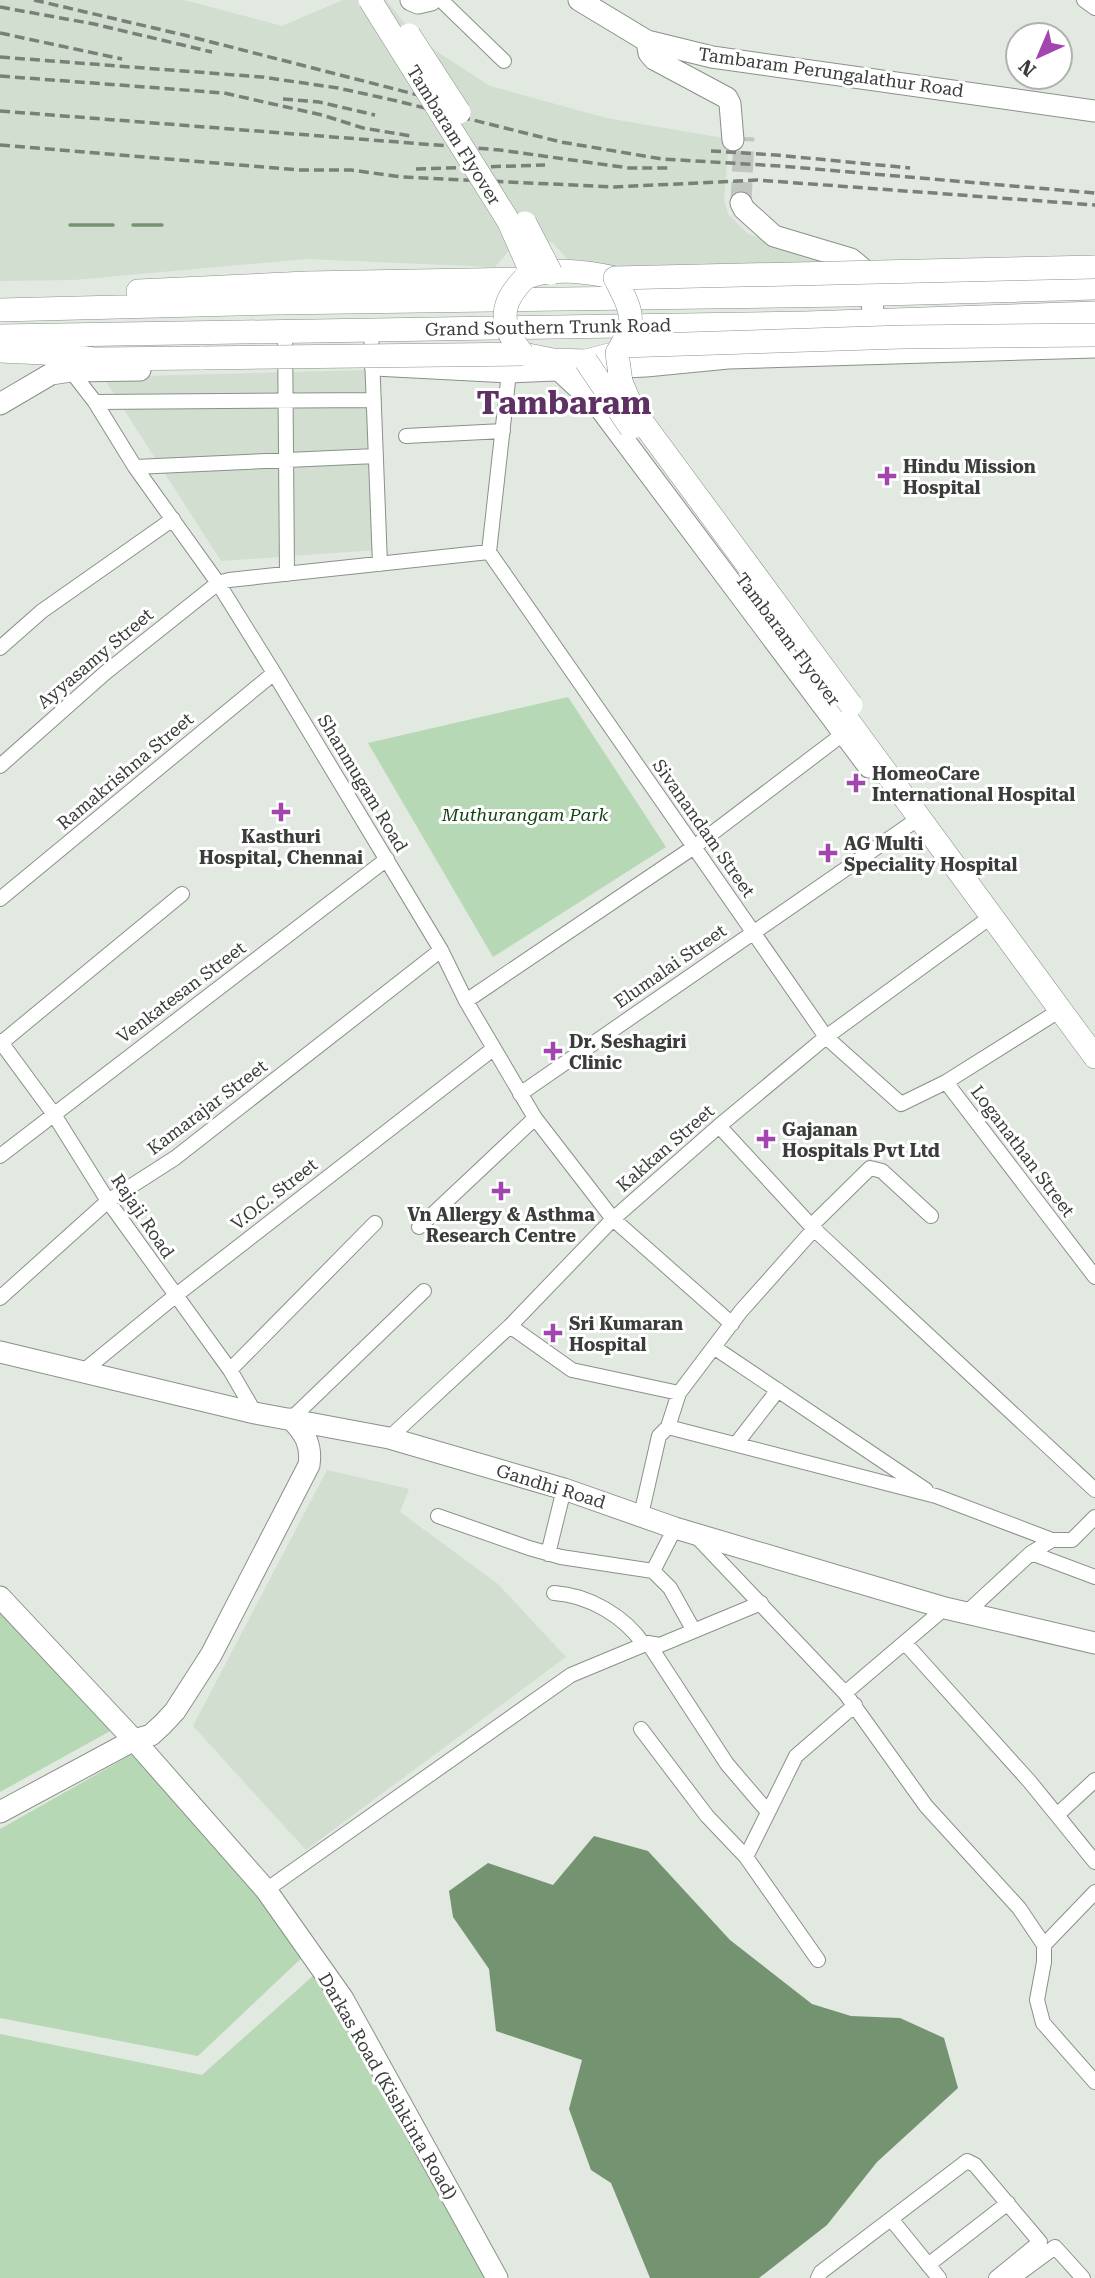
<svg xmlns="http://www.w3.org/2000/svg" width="1095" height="2278" font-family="'Roboto Serif',serif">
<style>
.built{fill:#d1ded0}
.green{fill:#b7d8b4}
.water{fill:#749471}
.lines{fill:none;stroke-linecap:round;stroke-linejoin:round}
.stream{stroke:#749471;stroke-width:3.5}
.secondary-tunnel{stroke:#c0c7c0;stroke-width:21;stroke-dasharray:21 10;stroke-linecap:butt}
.street-casing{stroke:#8a9189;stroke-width:16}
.secondary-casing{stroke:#8a9189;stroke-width:23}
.primary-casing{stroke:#8a9189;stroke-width:24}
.street{stroke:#fff;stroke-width:14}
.secondary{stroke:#fff;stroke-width:21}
.primary{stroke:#fff;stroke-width:23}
.rail{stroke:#7a7f7a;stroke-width:3.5;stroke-dasharray:10 5;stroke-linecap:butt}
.primary-bridge-casing{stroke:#8a9189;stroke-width:24;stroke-linecap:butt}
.primary-bridge{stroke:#fff;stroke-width:23}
.poi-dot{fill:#a245ae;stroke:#fff;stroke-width:2.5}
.labels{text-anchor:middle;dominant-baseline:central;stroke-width:6;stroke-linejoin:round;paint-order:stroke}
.street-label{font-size:18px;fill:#3a3d3a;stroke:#fff}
.poi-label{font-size:18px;font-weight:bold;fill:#3a3d3a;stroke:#fff;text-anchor:start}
.park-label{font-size:18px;font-style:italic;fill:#154414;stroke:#fff}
.town-label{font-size:32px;font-weight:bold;fill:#5e3064;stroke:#fff}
</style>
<rect width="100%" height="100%" fill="#e1e9e1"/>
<!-- built -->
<path class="built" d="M0,0H184L282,26L343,0H386L406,25L433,49L490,86L606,118L729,139L724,199L728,214L748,234L824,257L831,265L616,270L571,263L552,242L512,247L495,267L307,259L73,280L0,281Z
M367,370L376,550L221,561L103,377Z
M327,1470L409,1489L400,1512L498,1584L566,1657L306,1850L193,1726Z"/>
<!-- green -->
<path class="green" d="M568,697L666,847L493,957L368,743Z
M0,1613L112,1730L0,1792Z
M138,1751L309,1951L198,2056L0,2018V1829Z
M323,1967L490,2278H0V2034L202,2075Z"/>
<!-- water -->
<path class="water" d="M594,1836L648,1851L730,1940L812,2004L851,2016L900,2018L944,2038L958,2088L877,2162L827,2225L759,2278H650L611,2183L591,2170L569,2109L582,2060L496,2031L489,1969L453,1917L449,1891L488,1863L553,1885Z"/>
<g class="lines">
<!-- stream -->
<path class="stream" d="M70,225H113
M133,225H162"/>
<!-- secondary-tunnel -->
<path class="secondary-tunnel" d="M741,203L744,137"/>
<defs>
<path id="street" d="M441,0L504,61
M1084,0L1095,8
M371,330L380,564
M285,331L287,574
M71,371L95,402L135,467L218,583L274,673L441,950L466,1001L535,1118L613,1219L732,1324
M509,372L489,552L826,1037L901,1104L946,1082L1062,1009
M95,402L374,400
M406,436L503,431
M135,467L376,456
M0,648L42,611L173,519
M0,766L105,673L218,583L229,580L489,552
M0,899L274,673
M466,1001L694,847L843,734
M0,1041L53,1113L108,1201L230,1370L255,1413
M1,1043L182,894
M946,1082L1095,1277
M520,1094L912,823
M719,1126L814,1229L1095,1490
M0,1156L387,859
M811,1226L870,1168L882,1171L931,1216
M419,1227L535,1118
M0,1298L108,1201L175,1158L441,950
M510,1326L572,1370L679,1393
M715,1348L926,1490
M230,1370L375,1223
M81,1373L175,1296L493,1049
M291,1419L424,1291
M668,1427L936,1496L1052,1540
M389,1438L510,1326L613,1219L719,1126L826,1037L992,916
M736,1444L778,1390
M641,1515L659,1436L668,1427L679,1393L741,1311L814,1229
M438,1516L529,1548L561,1557L653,1571L670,1588L694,1631
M694,1534L845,1693L926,1806L1019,1908L1044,1945V1962L1037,2000L1043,2023L1095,2082
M1031,1553L1095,1577
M548,1554L564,1489
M653,1571L675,1528
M554,1593C588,1595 625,1616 644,1645
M965,1614L1031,1553L1052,1540H1072L1095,1517
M648,1643L727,1764L768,1812
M905,1643L1030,1782L1095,1862
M845,1693L945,1608
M641,1729L707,1816L746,1857
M1057,1815L1095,1780
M266,1890L571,1675L648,1643L660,1645L761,1603
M1044,1945L1095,1892
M818,1960L746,1857L796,1756L855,1705
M891,2219L939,2278
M928,2265L1008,2203
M818,2278L821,2272L967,2161L975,2165L1040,2242L996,2278
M1013,2278L1055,2247L1083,2278"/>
<path id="secondary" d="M411,0L418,3L431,0
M579,0L647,41L712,57L1095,111
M647,41L649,53L654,59L727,98L730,104L733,140
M741,203L744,209L774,236L851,259L869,274L874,321
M375,365L509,372L646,366L728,358L1095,347
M559,370L600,408L869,767
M0,404L51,374L71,371L140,370
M0,1352L255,1413L389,1438L564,1489L675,1528L945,1608L1095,1643
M0,1597L134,1740L266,1890L343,1999L497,2278
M0,1812L134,1740L151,1735L163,1724L175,1711L211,1655L309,1465C312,1445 305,1433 291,1419"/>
<path id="primary" d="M138,291L307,283L524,279C548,266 590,272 615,278
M0,310L277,303L848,295L1095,288
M0,336L806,323L1095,313
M0,351L44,353L94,359L203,358
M523,354L553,360L586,361L617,353
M841,711L1095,1057"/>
</defs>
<!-- street casing -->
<use href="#street" class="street-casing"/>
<!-- secondary casing -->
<use href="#secondary" class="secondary-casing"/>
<!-- primary casing -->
<use href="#primary" class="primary-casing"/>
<!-- street -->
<use href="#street" class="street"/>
<!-- secondary -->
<use href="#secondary" class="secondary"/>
<!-- primary -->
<use href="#primary" class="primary"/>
<!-- rail -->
<path class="rail" d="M34,0L184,35L461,106
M0,7L94,24L212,52
M0,33L122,59
M0,57L262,77L338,88L397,101L561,142L662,159L780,166L1095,193
M0,76L224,93L322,115L363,128L411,136
M283,99L319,102L375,115
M0,111L500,150L629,168H671
M0,145L299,170H351L402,177L615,187L757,180L1095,205
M711,151L776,155L910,168
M416,169L545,165"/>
<defs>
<path id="primary-bridge" d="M370,0L509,222L532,274
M409,35L459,112
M525,223L551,273
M622,346L902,337L1095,335
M523,354C500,326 498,305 524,279
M203,358L523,354
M586,361L631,428
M851,705L632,408L621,382L617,353C638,319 632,312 615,278L1095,267"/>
</defs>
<!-- primary-bridge casing -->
<use href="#primary-bridge" class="primary-bridge-casing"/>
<!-- primary-bridge -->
<use href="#primary-bridge" class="primary-bridge"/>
</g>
<!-- markers -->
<g class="poi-dot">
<path d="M883.5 465.5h7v7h7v7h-7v7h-7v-7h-7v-7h7z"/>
<path d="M852.5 772.5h7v7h7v7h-7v7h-7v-7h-7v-7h7z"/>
<path d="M277.5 801.5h7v7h7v7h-7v7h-7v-7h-7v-7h7z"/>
<path d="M824.5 842.5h7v7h7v7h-7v7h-7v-7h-7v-7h7z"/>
<path d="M549.5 1040.5h7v7h7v7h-7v7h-7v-7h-7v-7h7z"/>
<path d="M762.5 1128.5h7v7h7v7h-7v7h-7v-7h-7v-7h7z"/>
<path d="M497.5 1180.5h7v7h7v7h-7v7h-7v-7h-7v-7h7z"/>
<path d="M549.5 1322.5h7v7h7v7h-7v7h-7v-7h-7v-7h7z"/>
</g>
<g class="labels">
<!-- street labels -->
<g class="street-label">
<text transform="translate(831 72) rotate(8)">Tambaram Perungalathur Road</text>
<text transform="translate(454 135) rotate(58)">Tambaram Flyover</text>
<text transform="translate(548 327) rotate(-1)">Grand Southern Trunk Road</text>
<text transform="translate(788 639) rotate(53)">Tambaram Flyover</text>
<text transform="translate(95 658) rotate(-40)">Ayyasamy Street</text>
<text transform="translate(125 771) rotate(-40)">Ramakrishna Street</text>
<text transform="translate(363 783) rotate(59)">Shanmugam Road</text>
<text transform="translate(704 828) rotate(55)">Sivanandam Street</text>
<text transform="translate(670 966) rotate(-35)">Elumalai Street</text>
<text transform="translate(181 992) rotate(-37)">Venkatesan Street</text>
<text transform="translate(207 1107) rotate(-37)">Kamarajar Street</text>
<text transform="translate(665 1148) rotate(-41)">Kakkan Street</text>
<text transform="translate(1023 1151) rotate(53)">Loganathan Street</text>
<text transform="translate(274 1194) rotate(-38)">V.O.C. Street</text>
<text transform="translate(143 1216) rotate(56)">Rajaji Road</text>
<text transform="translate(551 1486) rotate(17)">Gandhi Road</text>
<text transform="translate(388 2086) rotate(60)">Darkas Road (Kishkinta Road)</text>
</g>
<!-- poi labels -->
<g class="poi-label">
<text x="903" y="466">Hindu Mission<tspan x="903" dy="21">Hospital</tspan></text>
<text x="872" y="773">HomeoCare<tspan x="872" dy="21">International Hospital</tspan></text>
<text x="281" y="836" text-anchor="middle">Kasthuri<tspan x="281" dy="21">Hospital, Chennai</tspan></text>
<text x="844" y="843">AG Multi<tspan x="844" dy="21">Speciality Hospital</tspan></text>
<text x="569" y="1041">Dr. Seshagiri<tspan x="569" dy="21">Clinic</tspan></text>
<text x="782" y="1129">Gajanan<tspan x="782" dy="21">Hospitals Pvt Ltd</tspan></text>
<text x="501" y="1214" text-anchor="middle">Vn Allergy &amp; Asthma<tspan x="501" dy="21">Research Centre</tspan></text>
<text x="569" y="1323">Sri Kumaran<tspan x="569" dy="21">Hospital</tspan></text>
</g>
<!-- park labels -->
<g class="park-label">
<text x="525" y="814">Muthurangam Park</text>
</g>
<!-- town labels -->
<g class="town-label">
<text x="564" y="403">Tambaram</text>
</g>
</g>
<!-- north arrow -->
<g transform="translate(1039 56) rotate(224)"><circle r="33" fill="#ffffff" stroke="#b0b1b0" stroke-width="2"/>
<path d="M0-5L12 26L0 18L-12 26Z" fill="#a245ae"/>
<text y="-10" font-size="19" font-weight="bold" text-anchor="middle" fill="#3a3d3a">N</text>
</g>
</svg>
